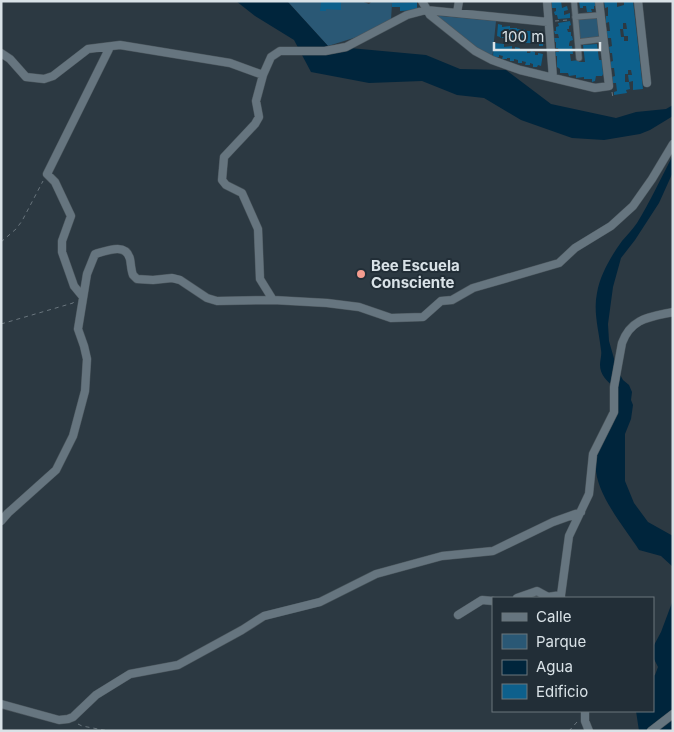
<svg xmlns="http://www.w3.org/2000/svg" width="674" height="732" font-family="Inter,sans-serif">
<style>
.green{fill:#2a5875}
.water{fill:#00253c}
.building{fill:#0d608c;fill-rule:evenodd}
.lines{fill:none;stroke-linecap:round;stroke-linejoin:round}
.pedestrian-casing{stroke:#4b565d;stroke-width:7}
.minor-casing{stroke:#4b565d;stroke-width:9}
.path{stroke:#69757d;stroke-width:1;stroke-dasharray:4 4;stroke-linecap:butt}
.pedestrian{stroke:#66757f;stroke-width:5.5}
.minor{stroke:#66757f;stroke-width:8}
.poi-dot{fill:#f59d8f;stroke:#222e37;stroke-width:2}
.labels{text-anchor:middle;dominant-baseline:central;stroke-width:4;stroke-linejoin:round;paint-order:stroke}
.poi-label{font-size:15px;font-weight:bold;fill:#d9e2e7;stroke:#222e37;text-anchor:start}
</style>
<rect width="100%" height="100%" fill="#2c3942"/>
<!-- green -->
<path class="green" d="M291,1H361L369,4L372,1L417,2L392,3L391,20L360,36L328,46L288,2Z
M430,15L496,21L492,60Z
M601,15L603,39L578,42L575,17Z"/>
<!-- water -->
<path class="water" d="M236,1H287L328,46L426,55L460,69L506,70L551,104L616,118L636,112L666,109L673,105V116L650,130L640,134L604,140L572,138L521,120L484,98L457,95L422,81L369,83L311,72L294,40L255,16Z
M673,155V172L659,203L635,240L621,258L613,287L608,324L609,341L617,369L623,380L629,385L632,392L631,400L633,405L631,419L625,434V481L634,503L648,522L673,536V567L661,556L639,550C624,526 588,486 597,455C601,440 614,429 616,413C618,405 615,395 614,387C607,381 600,375 600,365C600,360 602,355 601,350C599,331 593,312 597,293C600,275 611,256 622,241C627,235 632,230 637,223C650,202 661,178 673,155Z
M673,600V730L672,731H639L636,711H653V676L655,675L658,667L653,657V647L661,632Z"/>
<!-- building -->
<path class="building" d="M341,1V10L326,9V11H320L321,2Z
M551,1H561L562,8L567,6L568,10L564,11V15L570,13V18L558,19L557,15H555L554,12L556,11V8H552Z
M579,1H586V2L595,1L596,6H594V9H591L592,12H587L586,6H583V8H580Z
M604,1H617V7L624,5V1H633L643,89L633,90V81L629,82L628,75H632L631,70H628V74H625V82H629L630,89L626,90L627,93L614,95V92L617,91L616,83H613L612,77L615,76L614,68H611V65L610,62L613,61L612,53H610L609,47L612,46L611,38H608L607,35V31H610L609,22L606,23V16H608V7L605,8ZM623,23H626L627,29H623L624,36H628V41H624V37H621L620,29H623Z
M417,2V10L400,11V7H392V3Z
M570,21L571,25L569,26V29H567L568,32H571V36H572L573,40L570,41L569,44V46H572L573,54H570L571,61L579,60V62H585L583,45L597,44L599,60H602L603,74L602,76H596L595,81L592,82V79H584V77L576,78V75L569,76L568,73H560V69L557,67V56H555V52H559L558,48H556V42H555L554,38H559L558,34H555L554,31H556V27L559,26L558,23Z
M498,24L502,25V27L510,26V28H517V29H525V31H533V32L536,33V32H541L540,34H544L543,46H539V44H531V43H523V41H520V42L516,41V40H508V38H500V37L497,36Z
M494,43L504,44V47L512,46V49H515V47L520,48L519,51H523V49L527,50V53H530L531,51L535,52V55H538V53L543,54L541,66L538,65L537,67H533V64L530,63V65H525L526,62L522,61V63H518V60L514,59V61H510V58H507V59H502L503,56L499,55V57H495L493,56Z"/>
<g class="lines">
<defs>
<path id="pedestrian" d="M574,1L579,58
M575,17L601,15
M578,42L603,39"/>
<path id="minor" d="M422,1L430,15L475,51L492,60L520,70L595,88L609,86L599,1
M547,1L553,78
M638,1L647,83
M457,13L459,1
M1,53L10,59L26,77L44,79L53,76L88,49L120,45L230,63L263,75
M83,297L74,286L62,252V241L71,216L55,182L47,174L110,47
M273,300L260,279L258,229L242,193L226,185L222,180L224,157L255,124L259,117L256,101L263,75L271,57L280,51H325L346,47L407,15L426,10L548,22
M1,521L8,513L56,470L73,436L85,391L87,359L84,346L78,329L87,274L95,254C106,251 126,242 130,259C131,264 131,270 133,275L137,279L153,280L172,278L180,280L207,298L217,301L273,300L327,303L359,307L391,318L423,317L441,301L452,300L473,288L559,263L575,248L611,226L633,206L652,179L673,144
M517,598L537,591L548,597L561,595
M561,598V595L569,536L589,494L593,454L614,412V387L622,343C631,318 650,317 673,312
M458,615L482,600L493,601
M1,704L59,720L68,719L73,717L96,695L130,674L178,665L242,630L264,616L320,602L376,574L442,556L493,551L553,522L581,512
M585,711V721L589,731
M651,731L673,714"/>
</defs>
<!-- pedestrian casing -->
<use href="#pedestrian" class="pedestrian-casing"/>
<!-- minor casing -->
<use href="#minor" class="minor-casing"/>
<!-- path -->
<path class="path" d="M555,21L568,20
M612,92L613,98
M1,242L16,229L22,221L43,181
M1,324L73,303L75,299
M78,724L82,726L109,731
M569,731L577,722"/>
<!-- pedestrian -->
<use href="#pedestrian" class="pedestrian"/>
<!-- minor -->
<use href="#minor" class="minor"/>
</g>
<!-- markers -->
<circle class="poi-dot" cx="361" cy="274" r="5"/>
<g class="labels">
<!-- poi labels -->
<g class="poi-label">
<text x="371" y="265">Bee Escuela<tspan x="371" dy="17">Consciente</tspan></text>
</g>
</g>
<!-- border -->
<rect width="674" height="732" fill="none" stroke="#d9e2e7" stroke-width="5"/>
<!-- legend -->
<rect x="492" y="597" width="162" height="115" fill="#222e37" stroke="#6b767d"/>
<rect x="502" y="613" width="25" height="8" fill="#66757f" stroke="#6b767d"/>
<text x="536" y="622" font-size="15" fill="#d9e2e7">Calle</text>
<rect x="502" y="634" width="25" height="15" fill="#2a5875" stroke="#6b767d"/>
<text x="536" y="647" font-size="15" fill="#d9e2e7">Parque</text>
<rect x="502" y="660" width="25" height="15" fill="#00253c" stroke="#6b767d"/>
<text x="536" y="672" font-size="15" fill="#d9e2e7">Agua</text>
<rect x="502" y="684" width="25" height="15" fill="#0d608c" stroke="#6b767d"/>
<text x="536" y="697" font-size="15" fill="#d9e2e7">Edificio</text>
<!-- scale -->
<path d="M494 42v8h106v-8" fill="none" stroke="#d9e2e7" stroke-width="2.5"/>
<text x="502" y="42" font-size="15" fill="#d9e2e7" stroke="#222e37" stroke-width="4" paint-order="stroke">100 m</text>
</svg>
